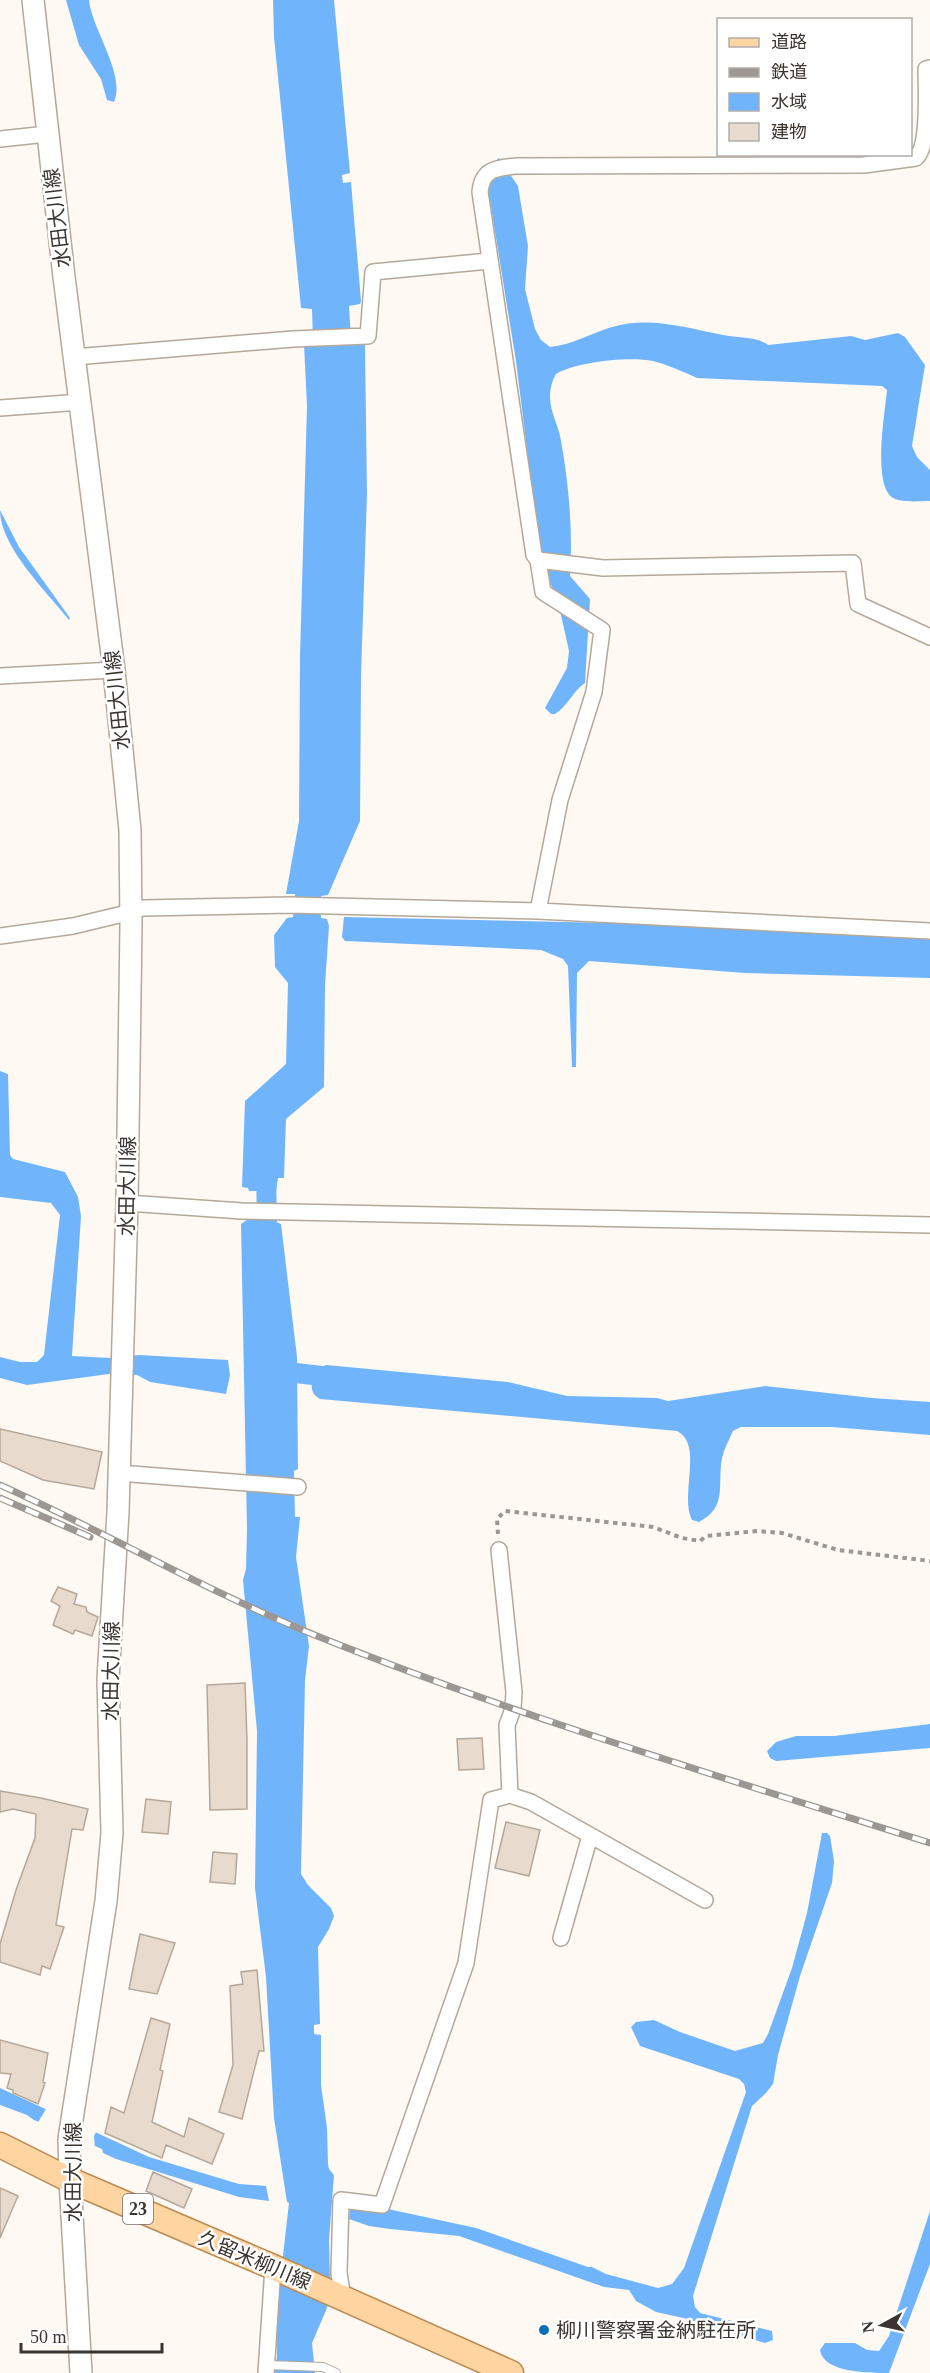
<svg xmlns="http://www.w3.org/2000/svg" width="930" height="2373" font-family="'Times New Roman','Noto Sans JP',serif">
<style>
.water{fill:#70b5fc}
.pier{fill:#fef9f3}
.lines{fill:none;stroke-linecap:round;stroke-linejoin:round}
.canal{stroke:#70b5fc;stroke-width:20}
.building{fill:#e8dacc;stroke:#b5a89a;stroke-width:1.5}
.lane-casing{stroke:#b4a89a;stroke-width:10}
.street-casing{stroke:#b4a89a;stroke-width:18}
.secondary-casing{stroke:#b4a89a;stroke-width:24}
.primary-casing{stroke:#b98a51;stroke-width:27}
.path{stroke:#9c9792;stroke-width:4;stroke-dasharray:4.5 4.5;stroke-linecap:butt}
.lane{stroke:#fff;stroke-width:8}
.street{stroke:#fff;stroke-width:15}
.secondary{stroke:#fff;stroke-width:21}
.primary{stroke:#fed4a1;stroke-width:24}
.rail-casing{stroke:#9c9792;stroke-width:7}
.rail{stroke:#fff;stroke-width:4.5;stroke-dasharray:14;stroke-linecap:butt}
.poi-dot{fill:#0c6db9;stroke:#fff;stroke-width:2}
.labels{text-anchor:middle;dominant-baseline:central;stroke-width:5;stroke-linejoin:round;paint-order:stroke}
.shield{fill:#fff;stroke:#75726e;stroke-width:1.5}
.shield-label{font-size:18px;font-weight:bold;fill:#3a3530}
.street-label{font-size:20px;fill:#3a3530;stroke:#fff}
.poi-label{font-size:20px;fill:#3a3530;stroke:#fff;text-anchor:start}
</style>
<rect width="100%" height="100%" fill="#fef9f3"/>
<!-- water -->
<path class="water" d="M66,0H89C92,30 126,74 114,102L107,100L101,79L79,45Z
M273,0H334L350,173L342,175L343,183L351,182L361,301L360,304L349,306L351,339H362L365,346L367,494L361,675L360,821L328,895L321,896V918L327,919L329,926L325,985L324,1087L286,1119L284,1178H278L276,1191H249L248,1188L242,1187L245,1101L286,1064L288,983L275,967L274,935L287,918L293,917L295,894H286L299,821L300,657L307,406L304,345L313,342L312,309L301,308L274,37Z
M499,158L518,186L528,246L525,289L535,329L541,340L550,347C572,345 591,333 612,327C650,316 686,328 723,335C737,338 756,336 768,345L851,336L865,340L898,333L905,337L925,365L912,446L917,457L930,470V501C919,501 903,503 893,498C872,485 885,413 887,390L882,386L697,378C682,371 668,365 653,361C629,356 576,362 556,374C552,381 550,388 550,396C550,413 559,426 561,441C569,485 573,532 570,576L590,599L585,683C572,692 568,706 555,714H551L545,708L567,668L569,651L559,606L545,569L536,522L516,361L485,170Z
M0,510L19,547L70,618L69,620C47,592 0,547 0,510Z
M344,917L653,924L930,938V978L745,973L589,961L577,973L576,1067H572L568,966L563,959L541,950L345,941L342,937Z
M0,1071L8,1074L10,1155L13,1159L65,1172L78,1197L81,1216L72,1356L111,1358L139,1355L228,1360L230,1375L226,1394L150,1382L137,1375L109,1374L27,1385L0,1378V1357L20,1362H37L44,1355L60,1215L51,1203L0,1197Z
M248,1216H275L276,1222L281,1224L297,1357L298,1469L294,1471L295,1517H300L296,1557L309,1646L305,1680L301,1874L308,1885L331,1908L334,1916L329,1929L318,1947L320,2024L314,2025V2034L321,2035V2085L327,2128L328,2164L329,2169L334,2175L329,2240L330,2279L327,2308L312,2343L315,2373H275L277,2356L276,2317L289,2203L287,2202L274,2118L266,1977L255,1888L257,1731L243,1580L246,1569L247,1529L241,1224L248,1219Z
M326,1365L508,1382L567,1396L657,1398L668,1401L765,1386L872,1398L930,1402V1435L832,1427H741L733,1431C729,1440 724,1449 722,1458C717,1485 728,1507 699,1522L692,1520C679,1495 704,1445 677,1431L320,1399C307,1392 312,1380 317,1369Z
M930,1724V1748L776,1761L770,1758L767,1751L776,1742L796,1736H834Z
M822,1833H827L830,1836L834,1861L832,1883L800,1976L778,2055L773,2084L765,2094L752,2106L693,2296L695,2307L700,2313L772,2331L773,2340L765,2343L688,2319L656,2312L636,2301L629,2290L604,2287L459,2236L390,2229L369,2226L349,2219L351,2201L476,2228L588,2267H592L606,2274L658,2288L672,2284L684,2268L746,2092L744,2084L739,2079L640,2046L631,2027L636,2022L654,2020L680,2032L735,2051L763,2043L768,2034L792,1968L807,1913Z
M0,2088L149,2157L239,2184L266,2186L269,2201L239,2197L116,2159L103,2153L102,2149L34,2120L27,2115L0,2105Z
M930,2211V2264L889,2373C870,2373 823,2373 820,2350L825,2343H855L867,2350L879,2351L889,2336Z"/>
<!-- pier -->
<path class="pier" d="M46,2109L97,2130L94,2136L95,2150L37,2124Z"/>
<g class="lines">
<!-- canal -->
<path class="canal" d="M266,1166L267,1229
M270,1370L339,1378"/>
</g>
<!-- building -->
<path class="building" d="M0,1429L102,1452L94,1489L43,1480L0,1461Z
M58,1587L77,1594L74,1604L86,1607L87,1612L98,1617L92,1636L75,1630L73,1634L53,1625L60,1606L51,1601Z
M245,1683L247,1740V1809L210,1810L207,1685Z
M482,1738L484,1769L459,1770L457,1739Z
M0,1791L41,1798L88,1809L83,1830L72,1829L56,1925L64,1927L50,1969L42,1966L40,1975L0,1962V1944L16,1890L35,1838L36,1814L13,1809L0,1812Z
M146,1799L171,1802L168,1834L142,1832Z
M506,1822L540,1830L529,1876L495,1868Z
M213,1852L237,1854L235,1884L210,1882Z
M140,1934L175,1943L157,1994L129,1989Z
M257,1970L264,2051H259L242,2119L219,2112L233,2065L230,1986L243,1984L241,1972Z
M151,2018L170,2024L160,2070L163,2071L152,2122L184,2137L189,2118L224,2134L212,2164L166,2145L162,2158L105,2133L111,2107L124,2113Z
M0,2040L48,2053L43,2082L45,2083L38,2104L13,2093V2090L7,2088L11,2074L0,2073Z
M153,2172L192,2189L184,2208L146,2191Z
M0,2188L18,2196L0,2238Z"/>
<g class="lines">
<defs>
<path id="lane" d="M267,2365L323,2367L336,2373"/>
<path id="street" d="M0,139L47,134
M74,357L293,339L368,336L373,272L489,261
M0,408L81,402
M538,560L603,568L853,563L858,604L930,637
M0,676L114,670
M538,911L560,800L594,692L602,630L543,592L538,560L534,555L480,192C482,169 496,168 516,166L864,165L916,158C930,145 926,90 926,69L930,68
M0,936L73,926L123,914L130,910L143,908L289,905L538,911L930,931
M127,1203L242,1211L930,1225
M119,1473L298,1487
M499,1550L514,1692L513,1709L507,1725L510,1795
M561,1938L590,1836
M343,2298L339,2273L341,2200L382,2205L466,1963L491,1800L510,1795L531,1802L705,1900
M266,2373L273,2267"/>
<path id="secondary" d="M33,0L64,277L114,670L130,830L131,925L127,1203L118,1512L108,1679L112,1833L106,1901L69,2139L70,2180L81,2373"/>
<path id="primary" d="M0,2145L70,2180L273,2267L511,2373"/>
</defs>
<!-- lane casing -->
<use href="#lane" class="lane-casing"/>
<!-- street casing -->
<use href="#street" class="street-casing"/>
<!-- secondary casing -->
<use href="#secondary" class="secondary-casing"/>
<!-- primary casing -->
<use href="#primary" class="primary-casing"/>
<!-- path -->
<path class="path" d="M498,1534L497,1519L505,1511L653,1527L682,1538L700,1541L706,1536L757,1531L782,1533L838,1550L930,1561"/>
<!-- lane -->
<use href="#lane" class="lane"/>
<!-- street -->
<use href="#street" class="street"/>
<!-- secondary -->
<use href="#secondary" class="secondary"/>
<!-- primary -->
<use href="#primary" class="primary"/>
<defs>
<path id="rail" d="M0,1485C107,1533 208,1592 317,1636C517,1716 724,1778 930,1843
M0,1498L90,1537"/>
</defs>
<!-- rail casing -->
<use href="#rail" class="rail-casing"/>
<!-- rail -->
<use href="#rail" class="rail"/>
</g>
<!-- markers -->
<circle class="poi-dot" cx="544" cy="2330" r="6"/>
<g class="labels">
<!-- shield labels -->
<rect class="shield" x="123" y="2194" width="30" height="30" rx="4.5"/>
<g class="shield-label">
<text x="138" y="2209">23</text>
</g>
<!-- street labels -->
<g class="street-label">
<text transform="translate(57 218) rotate(-97)">水田大川線</text>
<text transform="translate(117 700) rotate(-96)">水田大川線</text>
<text transform="translate(127 1186) rotate(-89)">水田大川線</text>
<text transform="translate(111 1671) rotate(-89)">水田大川線</text>
<text transform="translate(73 2172) rotate(-90)">水田大川線</text>
<text transform="translate(255 2260) rotate(23)">久留米柳川線</text>
</g>
<!-- poi labels -->
<g class="poi-label">
<text x="556" y="2330">柳川警察署金納駐在所</text>
</g>
</g>
<!-- legend -->
<rect x="717" y="18" width="195" height="138" fill="#ffffff" stroke="#b0aeac" stroke-width="1.5"/>
<rect x="729" y="38" width="30" height="9" fill="#fed4a1" stroke="#b0aeac" stroke-width="1.5"/>
<text x="771" y="48" font-size="18" fill="#3a3530">道路</text>
<rect x="729" y="68" width="30" height="9" fill="#9c9792" stroke="#b0aeac" stroke-width="1.5"/>
<text x="771" y="78" font-size="18" fill="#3a3530">鉄道</text>
<rect x="729" y="93" width="30" height="18" fill="#70b5fc" stroke="#b0aeac" stroke-width="1.5"/>
<text x="771" y="108" font-size="18" fill="#3a3530">水域</text>
<rect x="729" y="123" width="30" height="18" fill="#e8dacc" stroke="#b0aeac" stroke-width="1.5"/>
<text x="771" y="138" font-size="18" fill="#3a3530">建物</text>
<!-- north arrow -->
<g transform="translate(882 2325) rotate(262)" stroke="#ffffff" stroke-width="4.5" paint-order="stroke">
<path d="M0-4.5L10 22L0 15L-10 22Z" fill="#3a3530"/>
<text y="-9" font-size="16" font-weight="bold" text-anchor="middle" fill="#3a3530">N</text>
</g>
<!-- scale -->
<path d="M21 2343v9h141v-9" fill="none" stroke="#3a3530" stroke-width="3"/>
<text x="30" y="2343" font-size="18" fill="#3a3530" stroke="#ffffff" stroke-width="4.5" paint-order="stroke">50 m</text>
</svg>
